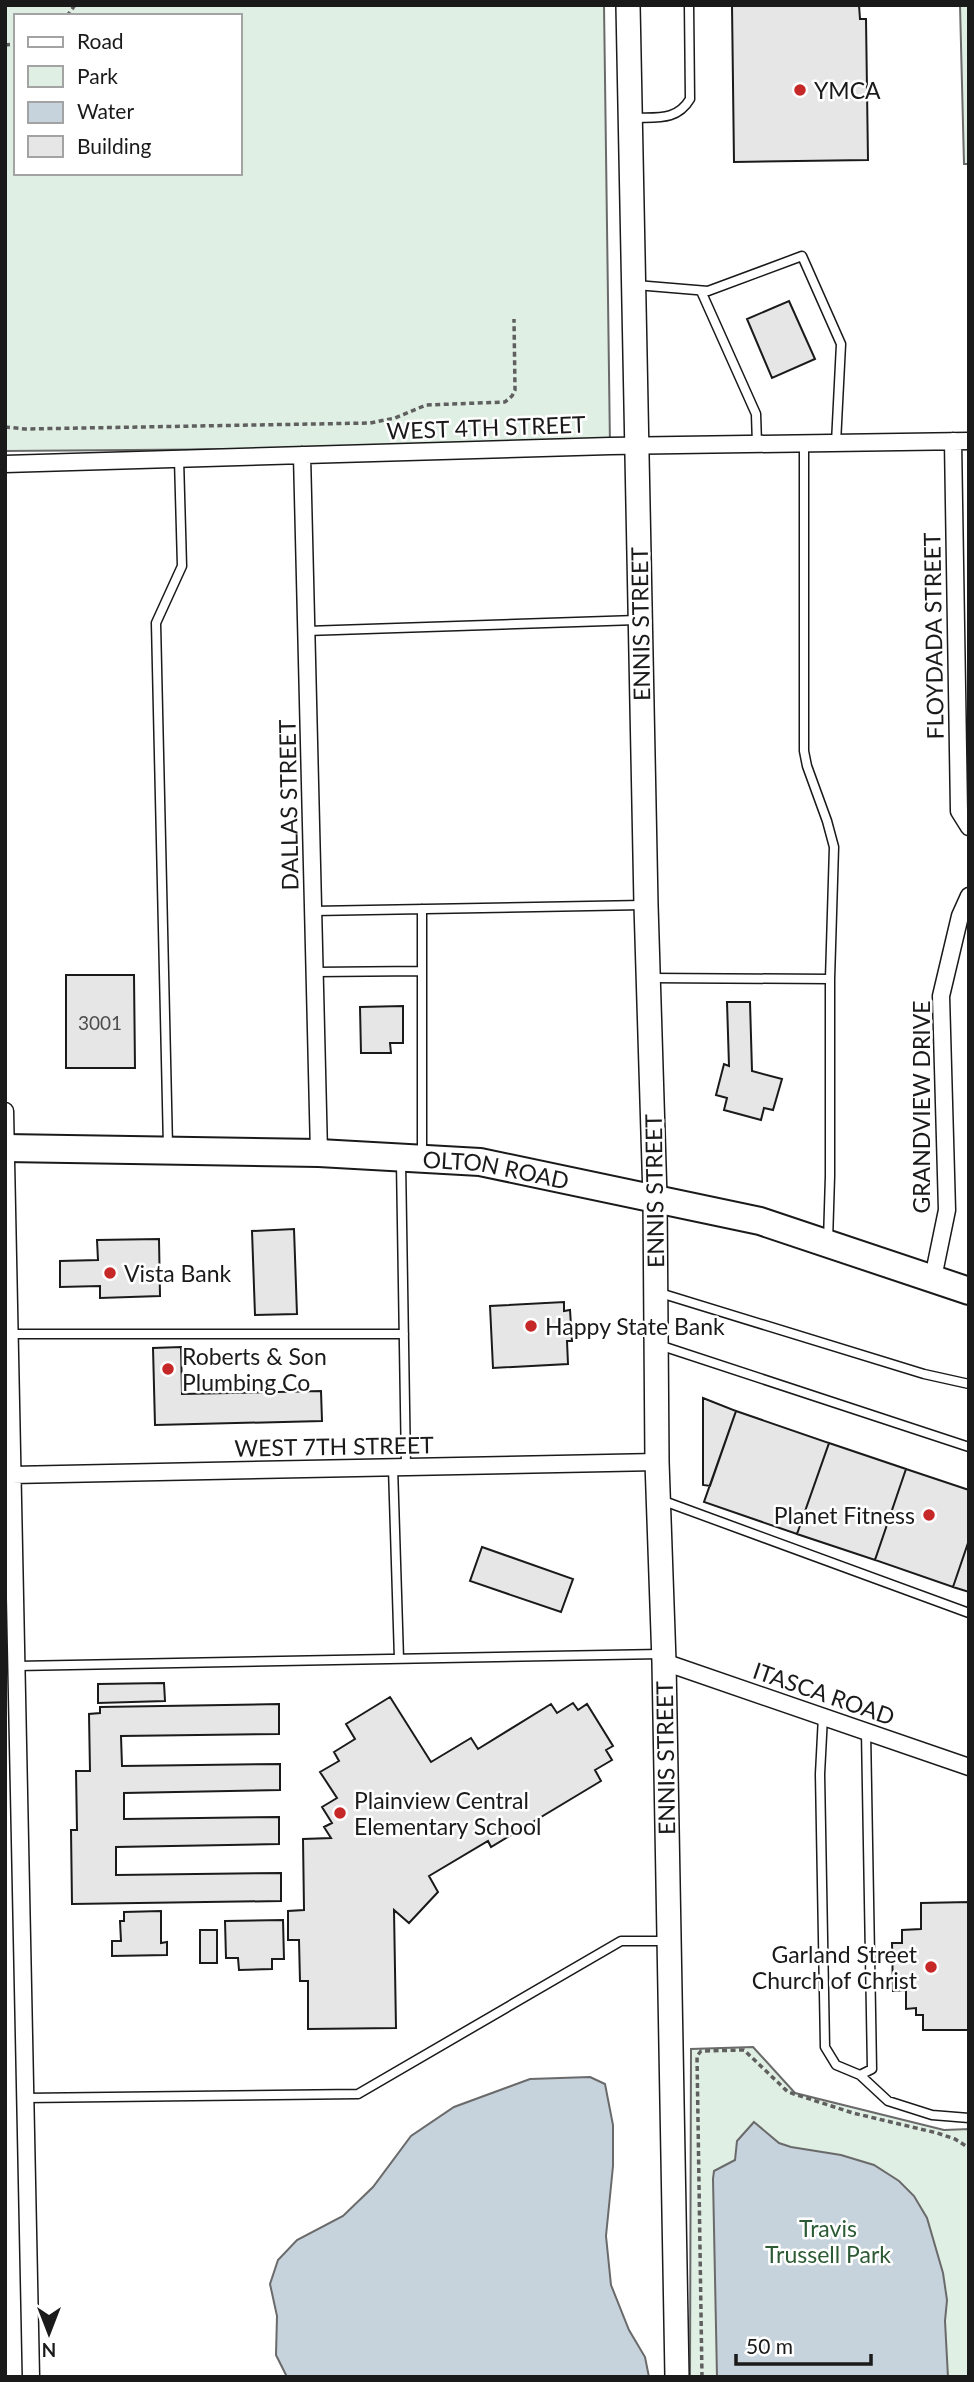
<svg xmlns="http://www.w3.org/2000/svg" width="974" height="2382" font-family="Lato,sans-serif">
<style>
.green{fill:#e0efe3;stroke:#6a6a6a;stroke-width:2;fill-rule:evenodd}
.water{fill:#c6d2dc;stroke:#6a6a6a;stroke-width:2}
.building{fill:#e6e6e6;stroke:#1a1a1a;stroke-width:2}
.lines{fill:none;stroke-linecap:round;stroke-linejoin:round}
.lane-casing{stroke:#1a1a1a;stroke-width:11}
.street-casing{stroke:#1a1a1a;stroke-width:19}
.secondary-casing{stroke:#1a1a1a;stroke-width:26}
.primary-casing{stroke:#1a1a1a;stroke-width:30}
.path{stroke:#5f5f5f;stroke-width:3.5;stroke-dasharray:5 3.5;stroke-linecap:butt}
.lane{stroke:#fff;stroke-width:8}
.street{stroke:#fff;stroke-width:16}
.secondary{stroke:#fff;stroke-width:23}
.primary{stroke:#fff;stroke-width:26}
.poi-dot{fill:#c62828;stroke:#fff;stroke-width:2.5}
.labels{text-anchor:middle;dominant-baseline:central;stroke-width:5;stroke-linejoin:round;paint-order:stroke}
.number-label{font-size:19px;fill:#4d4d4d}
.poi-label{font-size:23px;fill:#1a1a1a;stroke:#fff;text-anchor:start}
.street-label{font-size:23px;fill:#1a1a1a;stroke:#fff}
.park-label{font-size:23px;fill:#2b5a34;stroke:#fff}
</style>
<rect width="100%" height="100%" fill="#fff"/>
<!-- green -->
<path class="green" d="M5,5H604L610,446L5,451ZM16,16H240V173H16Z
M960,5H969V164H964Z
M753,2047L795,2093L944,2130L969,2129V2377H690L691,2049Z"/>
<!-- water -->
<path class="water" d="M590,2077L605,2084L613,2125V2166L606,2236L611,2285L629,2330L645,2357L649,2377H287L276,2355L277,2316L270,2284L278,2260L297,2240L343,2216L373,2187L411,2136L454,2107L530,2079Z
M754,2122L779,2143L791,2147L841,2155L874,2165L899,2181L914,2196L927,2218L943,2273L947,2300L945,2321L948,2377H717L713,2179L714,2171L735,2160L737,2141Z"/>
<!-- building -->
<path class="building" d="M732,5H859L860,19H866L868,160L734,162Z
M789,301L815,359L772,378L747,319Z
M66,975H134L135,1068H66Z
M727,1002H750L752,1071L782,1079L773,1110L764,1108L761,1120L724,1110L727,1098L716,1095L724,1064L729,1066Z
M403,1006V1043H390L391,1053H361L360,1007Z
M294,1229L297,1314L255,1315L252,1231Z
M159,1239L160,1296L100,1298V1286L60,1287V1261L98,1260L97,1240Z
M564,1302V1311L570,1310L572,1341H567L568,1364L493,1368L490,1306Z
M181,1347L182,1394L321,1391L322,1421L155,1425L153,1348Z
M703,1398L736,1411L710,1486L703,1485Z
M736,1411L829,1443L797,1534L704,1502Z
M829,1443L906,1469L875,1560L797,1534Z
M906,1469L969,1490V1540L953,1587L875,1560Z
M969,1540V1592L953,1587Z
M482,1547L573,1579L561,1612L470,1581Z
M164,1683L165,1701L98,1703V1684Z
M390,1697L431,1762L471,1738L478,1749L551,1704L557,1713L573,1703L578,1710L587,1704L613,1746L606,1750L612,1760L595,1770L601,1781L491,1847L488,1841L429,1876L438,1892L409,1923L394,1910L396,2028L308,2029V1981H300L299,1940H288V1911L304,1910L303,1839L331,1838L324,1827L332,1823L322,1807L337,1798L320,1772L339,1761L334,1752L355,1739L346,1724Z
M279,1704V1734L121,1736L122,1766L280,1764V1790L124,1793V1819L279,1817V1844L116,1847V1875L281,1873V1901L72,1904L71,1830H77L76,1771H90L89,1714L100,1713V1707Z
M969,1902V2030H923V2015H916V2008L906,2009V1990L893,1991L892,1943H902V1930L921,1929V1903Z
M161,1911V1943L167,1942V1955L112,1956V1941H121L120,1921H124V1912Z
M283,1920L284,1959H272V1969L239,1970L238,1958H226L225,1921Z
M200,1930H217V1963H200Z"/>
<g class="lines">
<defs>
<path id="lane" d="M634,118C657,117 677,121 690,99L689,5
M636,285L708,291L802,256L841,344L836,443
M701,291L756,414L757,444
M804,443V751L807,766L827,821L834,847L830,979
M306,631L637,620
M422,909V1155
M313,911L643,905
M315,972L422,971
M649,978L830,979V1176L828,1241
M168,1147L156,623L182,566L179,459
M401,1162L406,1467
M660,1293L924,1374L969,1384
M9,1334H404
M659,1345L969,1447
M393,1467L399,1659
M661,1500L969,1613
M17,1666L661,1654
M823,1716L820,1774L825,2047L836,2065L860,2075L872,2069L866,1731
M860,2075L888,2101L932,2115L969,2118
M25,2098L358,2094L621,1941H666"/>
<path id="street" d="M953,441L959,811L969,827
M302,455L319,1153
M5,464L610,446L969,441
M5,1111L31,2377
M933,1278L947,1210L941,996L960,916L969,896
M12,1475L657,1462
M664,1662L969,1767"/>
<path id="secondary" d="M628,5L646,905L655,1198L657,1462L664,1662L677,2377"/>
<g id="primary">
<path id="s1" d="M5,1148L319,1153L480,1162L760,1221L969,1291"/>
</g>
</defs>
<!-- lane casing -->
<use href="#lane" class="lane-casing"/>
<!-- street casing -->
<use href="#street" class="street-casing"/>
<!-- secondary casing -->
<use href="#secondary" class="secondary-casing"/>
<!-- primary casing -->
<use href="#primary" class="primary-casing"/>
<!-- path -->
<path class="path" d="M67,16L75,5
M5,45L16,44
M5,427L25,429L370,423L395,418L426,405L505,402L512,396L515,390L514,319
M702,2377L697,2056L701,2051L744,2050L788,2092L853,2113L937,2133L955,2139L969,2148"/>
<!-- lane -->
<use href="#lane" class="lane"/>
<!-- street -->
<use href="#street" class="street"/>
<!-- secondary -->
<use href="#secondary" class="secondary"/>
<!-- primary -->
<use href="#primary" class="primary"/>
</g>
<!-- markers -->
<g class="poi-dot">
<circle cx="800" cy="90" r="7"/>
<circle cx="110" cy="1273" r="7"/>
<circle cx="531" cy="1326" r="7"/>
<circle cx="168" cy="1369" r="7"/>
<circle cx="929" cy="1515" r="7"/>
<circle cx="340" cy="1813" r="7"/>
<circle cx="931" cy="1967" r="7"/>
</g>
<g class="labels">
<!-- number labels -->
<g class="number-label">
<text x="100" y="1022">3001</text>
</g>
<!-- poi labels -->
<g class="poi-label">
<text x="814" y="90">YMCA</text>
<text x="124" y="1273">Vista Bank</text>
<text x="545" y="1326">Happy State Bank</text>
<text x="182" y="1356">Roberts &amp; Son<tspan x="182" dy="26">Plumbing Co</tspan></text>
<text x="915" y="1515" text-anchor="end">Planet Fitness</text>
<text x="354" y="1800">Plainview Central<tspan x="354" dy="26">Elementary School</tspan></text>
<text x="917" y="1954" text-anchor="end">Garland Street<tspan x="917" dy="26">Church of Christ</tspan></text>
</g>
<!-- street labels -->
<g class="street-label">
<text transform="translate(486 427) rotate(-2)">WEST 4TH STREET</text>
<text transform="translate(640 624) rotate(-91)">ENNIS STREET</text>
<text transform="translate(933 636) rotate(-91)">FLOYDADA STREET</text>
<text transform="translate(288 805) rotate(-91)">DALLAS STREET</text>
<text transform="translate(921 1107) rotate(-90)">GRANDVIEW DRIVE</text>
<text stroke="none"><textPath href="#s1" startOffset="492">OLTON ROAD</textPath></text>
<text transform="translate(654 1191) rotate(-91)">ENNIS STREET</text>
<text transform="translate(334 1446) rotate(-1)">WEST 7TH STREET</text>
<text transform="translate(824 1693) rotate(19)">ITASCA ROAD</text>
<text transform="translate(665 1758) rotate(-91)">ENNIS STREET</text>
</g>
<!-- park labels -->
<g class="park-label">
<text x="828" y="2228">Travis<tspan x="828" dy="26">Trussell Park</tspan></text>
</g>
</g>
<!-- border -->
<rect width="974" height="2382" fill="none" stroke="#1a1a1a" stroke-width="14"/>
<!-- legend -->
<rect x="14" y="14" width="228" height="161" fill="#ffffff" stroke="#a3a3a3" stroke-width="2"/>
<rect x="28" y="37" width="35" height="10" fill="#ffffff" stroke="#a3a3a3" stroke-width="2"/>
<text x="77" y="49" font-size="21" fill="#1a1a1a">Road</text>
<rect x="28" y="66" width="35" height="21" fill="#e0efe3" stroke="#a3a3a3" stroke-width="2"/>
<text x="77" y="84" font-size="21" fill="#1a1a1a">Park</text>
<rect x="28" y="102" width="35" height="21" fill="#c6d2dc" stroke="#a3a3a3" stroke-width="2"/>
<text x="77" y="119" font-size="21" fill="#1a1a1a">Water</text>
<rect x="28" y="136" width="35" height="21" fill="#e6e6e6" stroke="#a3a3a3" stroke-width="2"/>
<text x="77" y="154" font-size="21" fill="#1a1a1a">Building</text>
<!-- north arrow -->
<g transform="translate(49 2333) rotate(180)" stroke="#ffffff" stroke-width="5" paint-order="stroke">
<path d="M0-5L12 26L0 18L-12 26Z" fill="#1a1a1a"/>
<text y="-10" font-size="19" font-weight="bold" text-anchor="middle" fill="#1a1a1a">N</text>
</g>
<!-- scale -->
<path d="M736 2354v10h135v-10" fill="none" stroke="#1a1a1a" stroke-width="3.5"/>
<text x="746" y="2354" font-size="21" fill="#1a1a1a" stroke="#ffffff" stroke-width="5" paint-order="stroke">50 m</text>
</svg>
